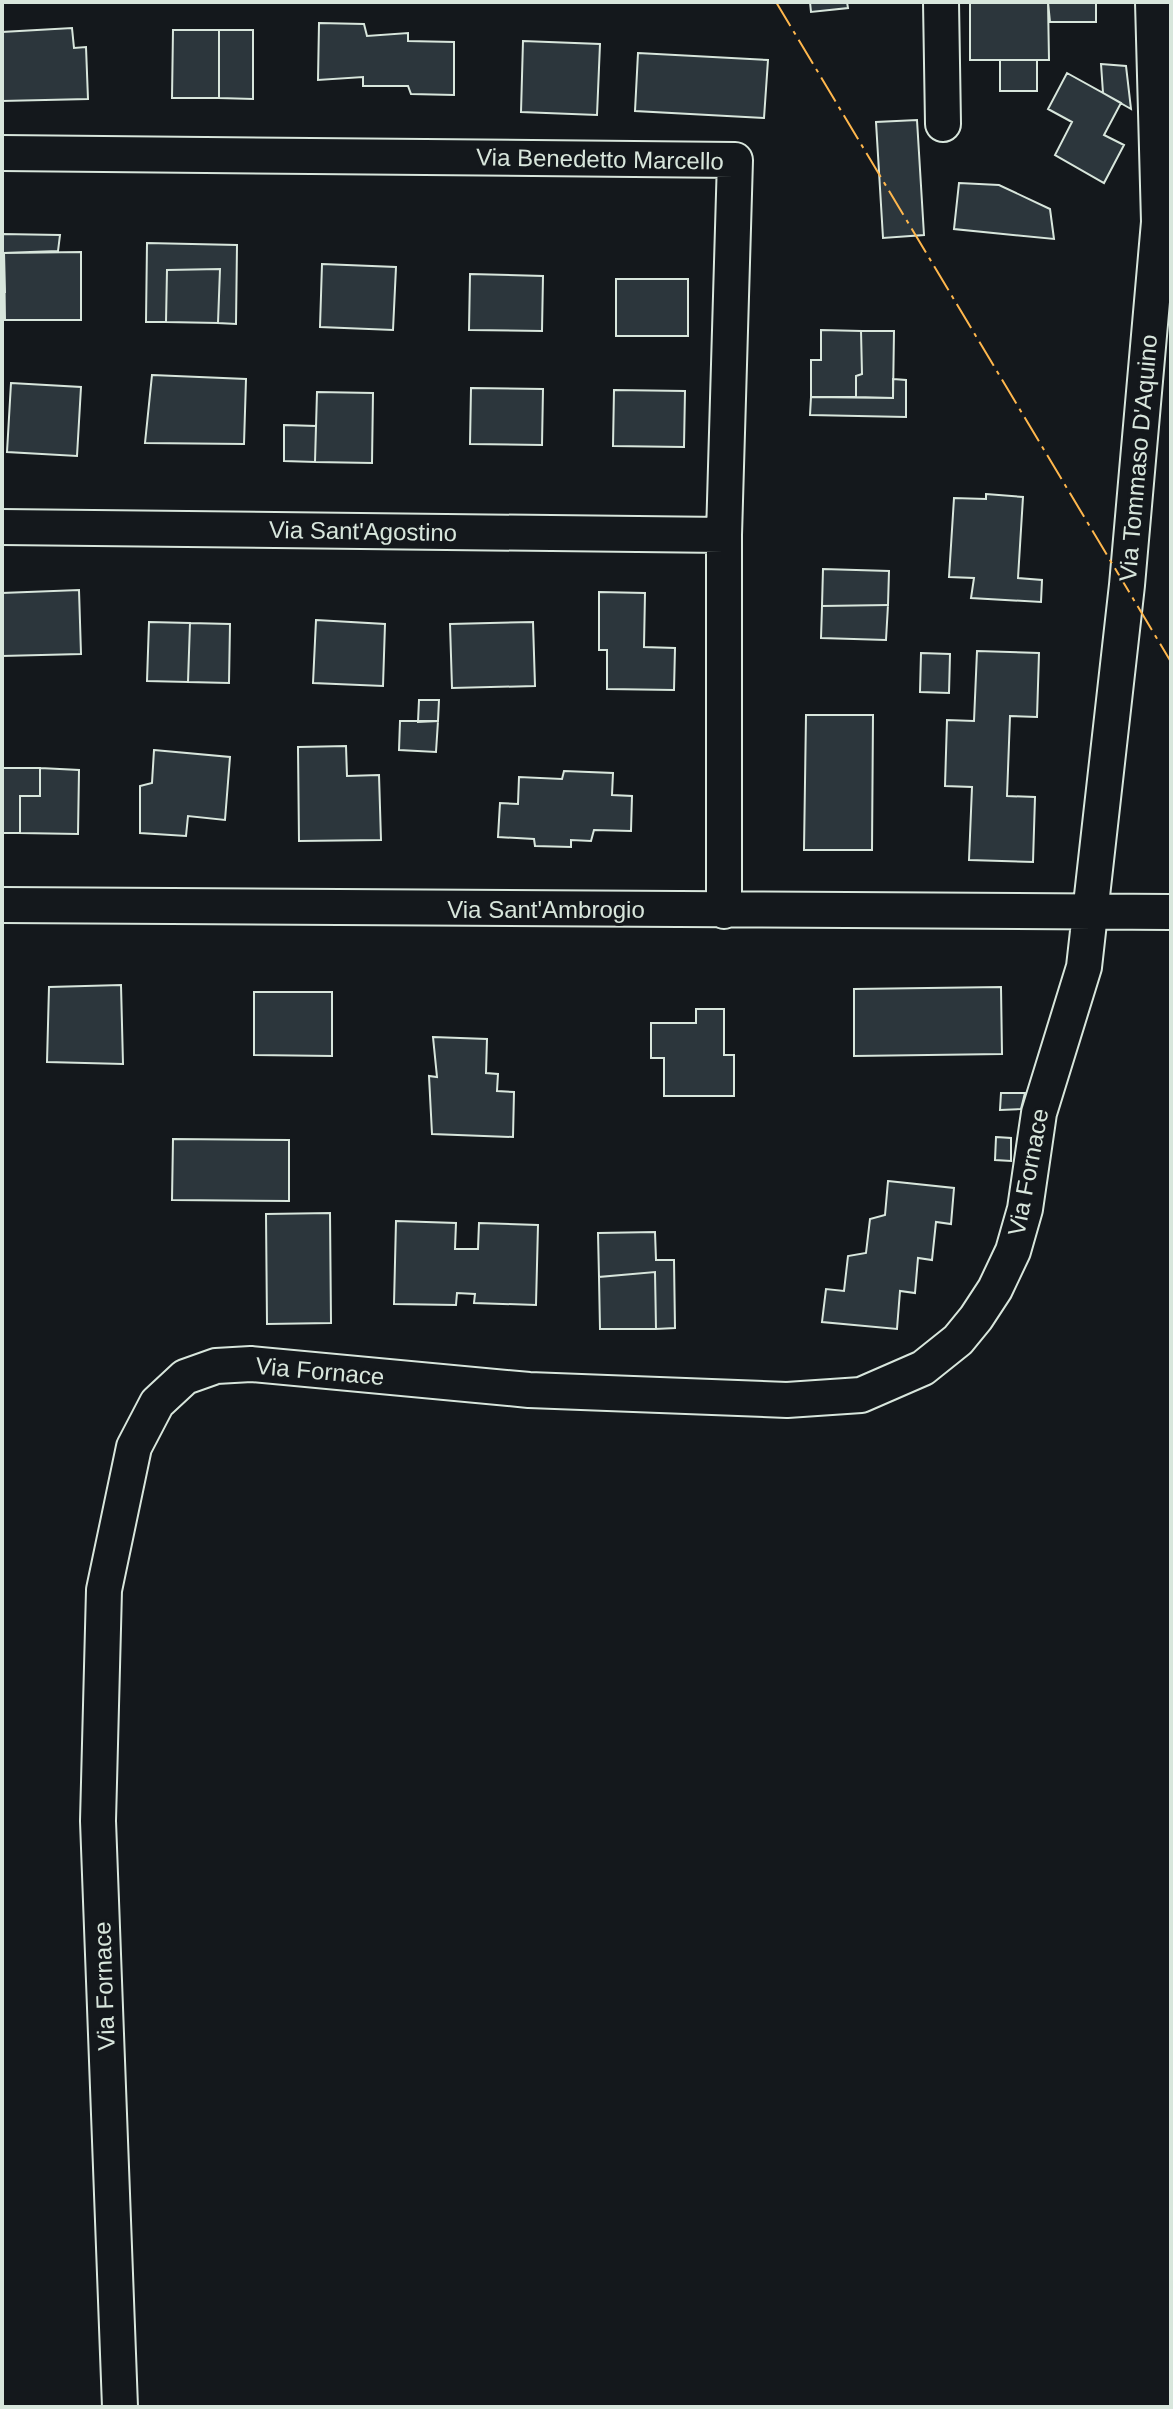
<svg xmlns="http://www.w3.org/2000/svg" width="1173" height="2409" font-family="Arial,sans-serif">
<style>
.building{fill:#2c363c;stroke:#d8e6dc;stroke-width:2}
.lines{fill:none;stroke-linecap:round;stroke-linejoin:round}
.minor-casing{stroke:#d8e6dc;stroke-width:38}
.minor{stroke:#14181c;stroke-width:34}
.power{stroke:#ffb74d;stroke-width:2;stroke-dasharray:28 6 4 6;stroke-linecap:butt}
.labels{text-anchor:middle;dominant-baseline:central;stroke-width:6;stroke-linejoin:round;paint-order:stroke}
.street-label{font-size:24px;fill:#d8e6dc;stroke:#14181c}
</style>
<rect width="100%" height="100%" fill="#14181c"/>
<!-- building -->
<path class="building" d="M810,2H847L848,8L811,12Z
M970,2H1048L1049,60H970Z
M1048,2H1096V22H1050Z
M319,23L364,24L367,36L408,33V41L454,42V95L411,94L408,86H363V77L318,80Z
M72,28L74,48L86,47L88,99L2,101V32Z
M173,30H219V98H172Z
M219,30H253V99L219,98Z
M523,41L600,44L597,115L521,112Z
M638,53L768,60L764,118L635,111Z
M1000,60H1037V91H1000Z
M1101,64L1126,66L1131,109L1103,93Z
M1067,73L1121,103L1104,135L1124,145L1104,183L1055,155L1072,122L1048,109Z
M917,120L924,235L883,238L876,122Z
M959,183L999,185L1050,209L1054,239L954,229Z
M2,234L60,235L58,251L4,253L5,292H2Z
M147,243L237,245L236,324L218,323L220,269L167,270L166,322H146Z
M81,252V320H5L4,253Z
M322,264L396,267L393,330L320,327Z
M220,269L218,323L166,322L167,270Z
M470,274L543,276L542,331L469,330Z
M616,279H688V336H616Z
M821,330L861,331L862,374L856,376V397H811V360H821Z
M861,331H894L893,398L856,397V376L862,374Z
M152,375L246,379L244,444L145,443Z
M893,379L906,380V417L810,415L811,397L893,398Z
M11,383L81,387L77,456L7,452Z
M471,388L543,389L542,445L470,444Z
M614,390L685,391L684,447L613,446Z
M317,392L373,393L372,463L315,462Z
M284,425L316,426L315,462L284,461Z
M986,494L1023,497L1018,578L1042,580L1041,602L971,598L974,578L949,577L954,498L986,499Z
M823,569L889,571L888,605L822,606Z
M79,590L81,654L2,656V593Z
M599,592L645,593L644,647L675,648L674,690L607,689V650H599Z
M888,605L886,640L821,638L822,606Z
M316,620L385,624L383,686L313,683Z
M149,622L190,623L188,682L147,681Z
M533,622L535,686L452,688L450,624Z
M190,623L230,624L229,683L188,682Z
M977,651L1039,653L1037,717L1010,716L1007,796L1035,797L1033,862L969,860L972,787L945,786L947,720L974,721Z
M921,653L950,654L949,693L920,692Z
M419,700H439L438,721L418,722Z
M806,715H873L872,850H804Z
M400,721H438L436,752L399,750Z
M346,746L347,776L379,775L381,840L299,841L298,747Z
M154,750L230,757L225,820L188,816L186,836L140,833V786L152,783Z
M2,768H40V796H20V833H2Z
M40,768L79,770L78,834L20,833V796H40Z
M564,771L613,773L612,795L632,796L631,831L594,830L591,841L571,840V847L535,846L534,839L498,837L500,803L518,804L519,777L562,779Z
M121,985L123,1064L47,1062L49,987Z
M1001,987L1002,1054L854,1056V989Z
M254,992H332V1056L254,1055Z
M696,1009H724V1055H734V1096H664V1058H651V1023H696Z
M433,1037L487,1039L486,1073L498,1074L497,1091L514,1092L513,1137L432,1134L429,1076L437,1077Z
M1001,1093H1025L1021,1109L1000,1110Z
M996,1137L1011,1138V1161L995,1160Z
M173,1139L289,1140V1201L172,1200Z
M888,1181L954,1188L951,1224L936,1222L932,1260L918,1258L915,1293L900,1291L897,1329L822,1322L826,1289L844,1291L848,1256L866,1253L870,1219L885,1215Z
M330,1213L331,1323L267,1324L266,1214Z
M396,1221L456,1223L455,1249H478L479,1223L538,1225L536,1305L474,1303L475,1294L457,1293L456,1305L394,1304Z
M655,1232L656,1260H674L675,1328L656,1329L655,1272L599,1277L598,1233Z
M655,1272L656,1329H600L599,1277Z"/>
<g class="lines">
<defs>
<path id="minor" d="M941,2L943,124
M2,153L735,160L724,535V911
M2,527L724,535
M2,905L1171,912
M120,2407L98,1821L104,1590L134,1447L157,1403L185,1377L216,1366L251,1364L529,1390L787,1400L861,1395L923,1368L958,1340L976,1318L995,1289L1013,1251L1025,1209L1039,1113L1084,967L1127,585L1159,222L1153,2"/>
</defs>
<!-- minor casing -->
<use href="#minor" class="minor-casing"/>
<!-- minor -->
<use href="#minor" class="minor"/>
<!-- power -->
<path class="power" d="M776,2L1171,662"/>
</g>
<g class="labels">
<!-- street labels -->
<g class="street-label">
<text transform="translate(600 159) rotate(1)">Via Benedetto Marcello</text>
<text transform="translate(1138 458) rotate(-85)">Via Tommaso D'Aquino</text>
<text transform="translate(363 531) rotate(1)">Via Sant'Agostino</text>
<text x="546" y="909">Via Sant'Ambrogio</text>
<text transform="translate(1028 1172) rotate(-79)">Via Fornace</text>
<text transform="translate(320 1371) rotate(5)">Via Fornace</text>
<text transform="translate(104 1986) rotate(-92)">Via Fornace</text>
</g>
</g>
<!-- border -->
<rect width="1173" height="2409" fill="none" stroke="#d8e6dc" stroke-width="8"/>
</svg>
